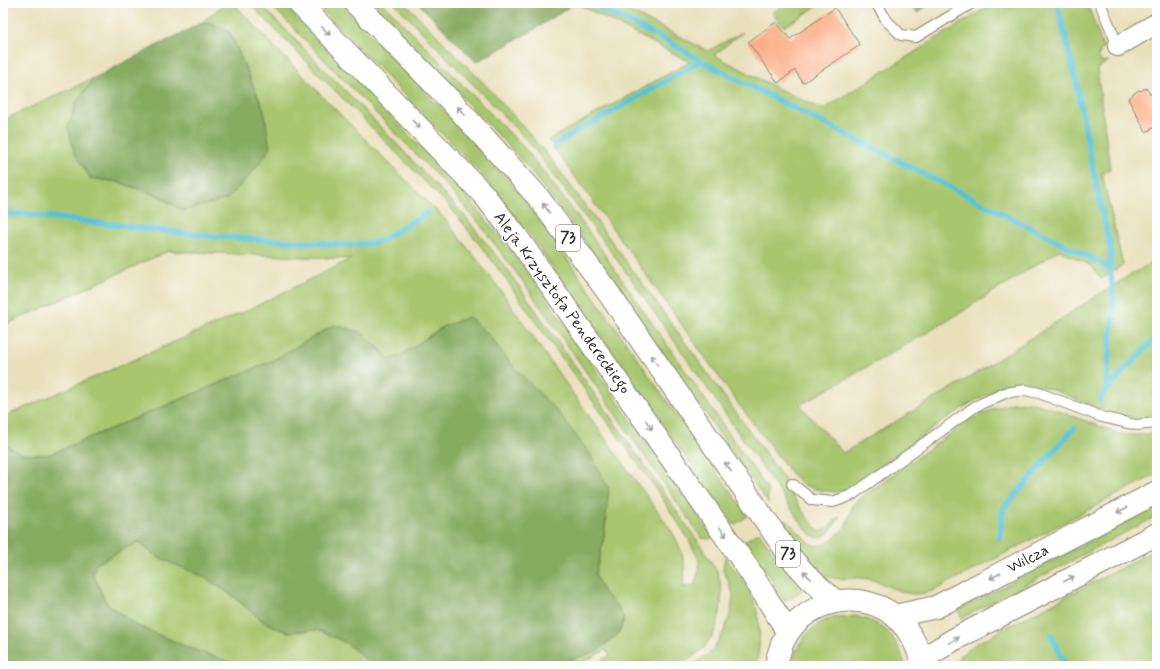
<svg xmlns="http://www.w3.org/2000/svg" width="1160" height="669" font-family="Mynerve,sans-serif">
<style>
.green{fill:#a8c66e;stroke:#6a784c}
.forest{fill:#86ab61;stroke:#586b46}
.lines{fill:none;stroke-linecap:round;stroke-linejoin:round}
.stream{stroke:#58c2d4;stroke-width:6}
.building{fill:#fbad85}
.service-casing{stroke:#8a8673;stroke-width:12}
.minor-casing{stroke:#8a8673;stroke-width:22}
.tertiary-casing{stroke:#8a8673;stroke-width:24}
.primary-casing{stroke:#8a8673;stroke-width:24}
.service{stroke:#fff;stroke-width:10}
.minor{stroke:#fff;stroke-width:20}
.tertiary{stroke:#fff;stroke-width:22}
.primary{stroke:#fff;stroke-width:22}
.oneway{stroke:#a0a0a0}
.labels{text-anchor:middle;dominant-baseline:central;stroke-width:3;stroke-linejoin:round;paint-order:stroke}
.shield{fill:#fff;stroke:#6b6b6b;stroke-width:1}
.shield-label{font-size:15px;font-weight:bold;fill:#2b2b2b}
.street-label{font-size:16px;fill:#2b2b2b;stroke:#fff}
</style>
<rect width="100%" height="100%" fill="#fff"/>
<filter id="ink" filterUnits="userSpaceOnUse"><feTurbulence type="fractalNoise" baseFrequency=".025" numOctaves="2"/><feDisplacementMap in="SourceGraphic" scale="8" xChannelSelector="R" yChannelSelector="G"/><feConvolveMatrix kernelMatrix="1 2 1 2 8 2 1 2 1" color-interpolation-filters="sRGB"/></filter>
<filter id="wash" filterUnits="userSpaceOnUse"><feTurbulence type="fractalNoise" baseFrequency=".012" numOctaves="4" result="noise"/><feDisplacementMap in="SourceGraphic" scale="16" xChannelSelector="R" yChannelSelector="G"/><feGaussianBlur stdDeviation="0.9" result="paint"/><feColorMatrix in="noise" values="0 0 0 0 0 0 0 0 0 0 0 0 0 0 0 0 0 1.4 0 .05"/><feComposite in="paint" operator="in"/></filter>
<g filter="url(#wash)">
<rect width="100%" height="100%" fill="#e9e0bb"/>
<!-- green -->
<path class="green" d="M225,3H233L320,94L445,219L499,288L554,367L673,533L681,550L685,568L683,587L694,586L699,569V560L689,540L652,483L558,353L494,263L450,207L286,41L249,3H259L372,118L462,213L506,268L699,543L718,573L722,592L720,614L714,633L704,648L680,666H590L611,655L605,650L576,666H552L597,651L619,633L624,619L617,606L604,593L595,574L603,543L606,522L513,366L488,334L444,326L400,356L389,359L377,346L334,325L272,361L48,455L21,454L8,446L3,445V417L250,309L351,259L168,251L3,326V120L94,78L76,103L90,178L118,182L159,196L183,211L264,110L230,33L215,24L201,23Z
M269,3H282L453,181C510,245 559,315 607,386C642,436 677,487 713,537L710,539L702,538L524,283L478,222L443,182Z
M315,3H339L453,120L515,188L543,225L582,280L748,516L734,525L530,235L480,173Z
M371,3H383L528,152L584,225L768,490V503L578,232L530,170L503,140Z
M394,3H405L493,93L529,133L554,163L620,253L785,480C790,494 809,522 820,532L825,530L840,516C836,524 825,543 814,536C809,533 805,528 802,524L629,276L529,142Z
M576,3H613L708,51L743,32L714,55L781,90L823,109L994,3H1087L1103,47L1098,56L1101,62L1109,61L1097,69L1110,169L1102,174L1123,265L1101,279L1092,266L1059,250L944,323L800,405L843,453L967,379L1125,278L1157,260V416C1122,426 1077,396 1044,387C1031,383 1017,383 1005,387C975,397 949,417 924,435C898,454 873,472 847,491L836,492L823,491L803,485L790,472L737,402L624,244L548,140L690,62Z
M786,3H822L784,27L772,13Z
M1030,402L1051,408L1120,434L1138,435L1157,432V474L954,580C942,586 930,594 917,594C900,595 884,582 868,579C851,575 836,584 820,572C804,560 790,536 778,520L788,521L808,542L815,546L825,544L835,537L845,527L854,503L969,420L993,409L1012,403Z
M1157,506V516L962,618L958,610Z
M759,532L788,573L802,590L795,596L784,601L773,581L745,541Z
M138,542L158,557L202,576L230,594L264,622L287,632L317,630L345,642L374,666H239L235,664L192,649L136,625L107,604L93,574L96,563Z
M1157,549V666H953C961,650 979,642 994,634Z
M725,556C732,567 749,587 753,598C761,620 761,644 756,666H692L712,651L723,633L731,613L733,595L728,580L723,570Z
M855,616C861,618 867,619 873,622C892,630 900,647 905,666H792C796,642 811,623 836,617C842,616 849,617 855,616Z"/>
<!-- forest -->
<path class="forest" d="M418,3H575L532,31L476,62Z
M909,3H932L917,13Z
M201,23L215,24L230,33L264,110L270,149L250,175L227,199L183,211L159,196L118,182L90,178L74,152L68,127L76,103L94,78Z
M469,317L488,334L513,366L557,411L590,454L609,489L603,543L595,574L604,593L617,606L624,619L619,633L597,651L552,666H374L345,642L317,630L287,632L264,622L230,594L202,576L158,557L138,542L96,564L93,575L107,604L136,625L192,649L235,664L239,666H3V445L8,446L21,454L48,455L272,361L334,325L362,332L389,359L400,356L444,326Z"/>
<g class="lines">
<!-- stream -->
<path class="stream" d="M590,3L665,40L701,61L1110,268
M1057,3L1076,81L1095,179L1111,251L1110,268L1114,303L1106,390
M554,145L701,61
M3,214H25L208,236L348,245L375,243L387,237L427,213
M1100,400L1106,390L1154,339H1157
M1000,539L1003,509L1074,428
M1051,635L1066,666"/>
</g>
<g id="blocks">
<!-- building -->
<path class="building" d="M835,8L860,45L803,83L795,70L778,83L748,42L776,22L790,39Z
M1146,88L1150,94L1157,96V126L1146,132L1128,99L1138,90L1141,91Z"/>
</g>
</g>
<g filter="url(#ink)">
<use href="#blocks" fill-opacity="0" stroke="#8a8673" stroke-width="1"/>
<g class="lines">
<defs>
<path id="service" d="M876,3L887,21L901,35L916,37L972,3
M1100,3L1118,46
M792,484L812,500L833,502L852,495L976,406L1005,393L1025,390L1039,393L1102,417L1136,425L1157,423"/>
<path id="minor" d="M1118,46L1157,23"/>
<path id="tertiary" d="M895,616L936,607L1157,492
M921,660L953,640L1157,534"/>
<path id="primary" d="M299,3L484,195L517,237L749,570L783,624L787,634
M355,3L451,101L538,197L607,291L792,559L810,579L835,601
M776,666C778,655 781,644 787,634C811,599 860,589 895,616C898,619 902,624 905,627C913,638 921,652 921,666"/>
</defs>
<!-- service casing -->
<use href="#service" class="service-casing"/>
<!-- minor casing -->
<use href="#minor" class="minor-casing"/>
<!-- tertiary casing -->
<use href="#tertiary" class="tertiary-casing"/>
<!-- primary casing -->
<use href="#primary" class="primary-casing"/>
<!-- service -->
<use href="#service" class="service"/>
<!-- minor -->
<use href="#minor" class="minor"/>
<!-- tertiary -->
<use href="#tertiary" class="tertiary"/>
<!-- primary -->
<use href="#primary" class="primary"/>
</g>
<!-- one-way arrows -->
<defs><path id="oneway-shaft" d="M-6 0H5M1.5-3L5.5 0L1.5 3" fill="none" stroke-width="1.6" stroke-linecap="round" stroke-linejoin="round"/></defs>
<g class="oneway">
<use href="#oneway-shaft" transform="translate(326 31) rotate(46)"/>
<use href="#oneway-shaft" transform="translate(461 111) rotate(-132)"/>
<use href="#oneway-shaft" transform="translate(416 124) rotate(46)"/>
<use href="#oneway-shaft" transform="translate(546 208) rotate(-126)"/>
<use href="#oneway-shaft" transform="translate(654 360) rotate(-125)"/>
<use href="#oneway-shaft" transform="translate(649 425) rotate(55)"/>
<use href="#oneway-shaft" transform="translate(728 467) rotate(-125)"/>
<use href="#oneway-shaft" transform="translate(1122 510) rotate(153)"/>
<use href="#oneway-shaft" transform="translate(723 532) rotate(55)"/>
<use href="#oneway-shaft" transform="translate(807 575) rotate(-134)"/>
<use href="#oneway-shaft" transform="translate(995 576) rotate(153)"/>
<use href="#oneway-shaft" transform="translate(1069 579) rotate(-27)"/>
<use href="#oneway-shaft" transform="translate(954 640) rotate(-30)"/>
</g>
</g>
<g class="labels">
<!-- shield labels -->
<g class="shield">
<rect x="556" y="225" width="24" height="26" rx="3"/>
<rect x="776" y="541" width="24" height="26" rx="3"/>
</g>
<g class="shield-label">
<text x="568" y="238">73</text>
<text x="788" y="554">73</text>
</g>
<!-- street labels -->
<g class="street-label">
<text transform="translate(562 303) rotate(54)">Aleja Krzysztofa Pendereckiego</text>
<text transform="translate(1028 559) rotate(-27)">Wilcza</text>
</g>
</g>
<!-- margin -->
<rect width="1160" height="669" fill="none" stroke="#fff" stroke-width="16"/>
</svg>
